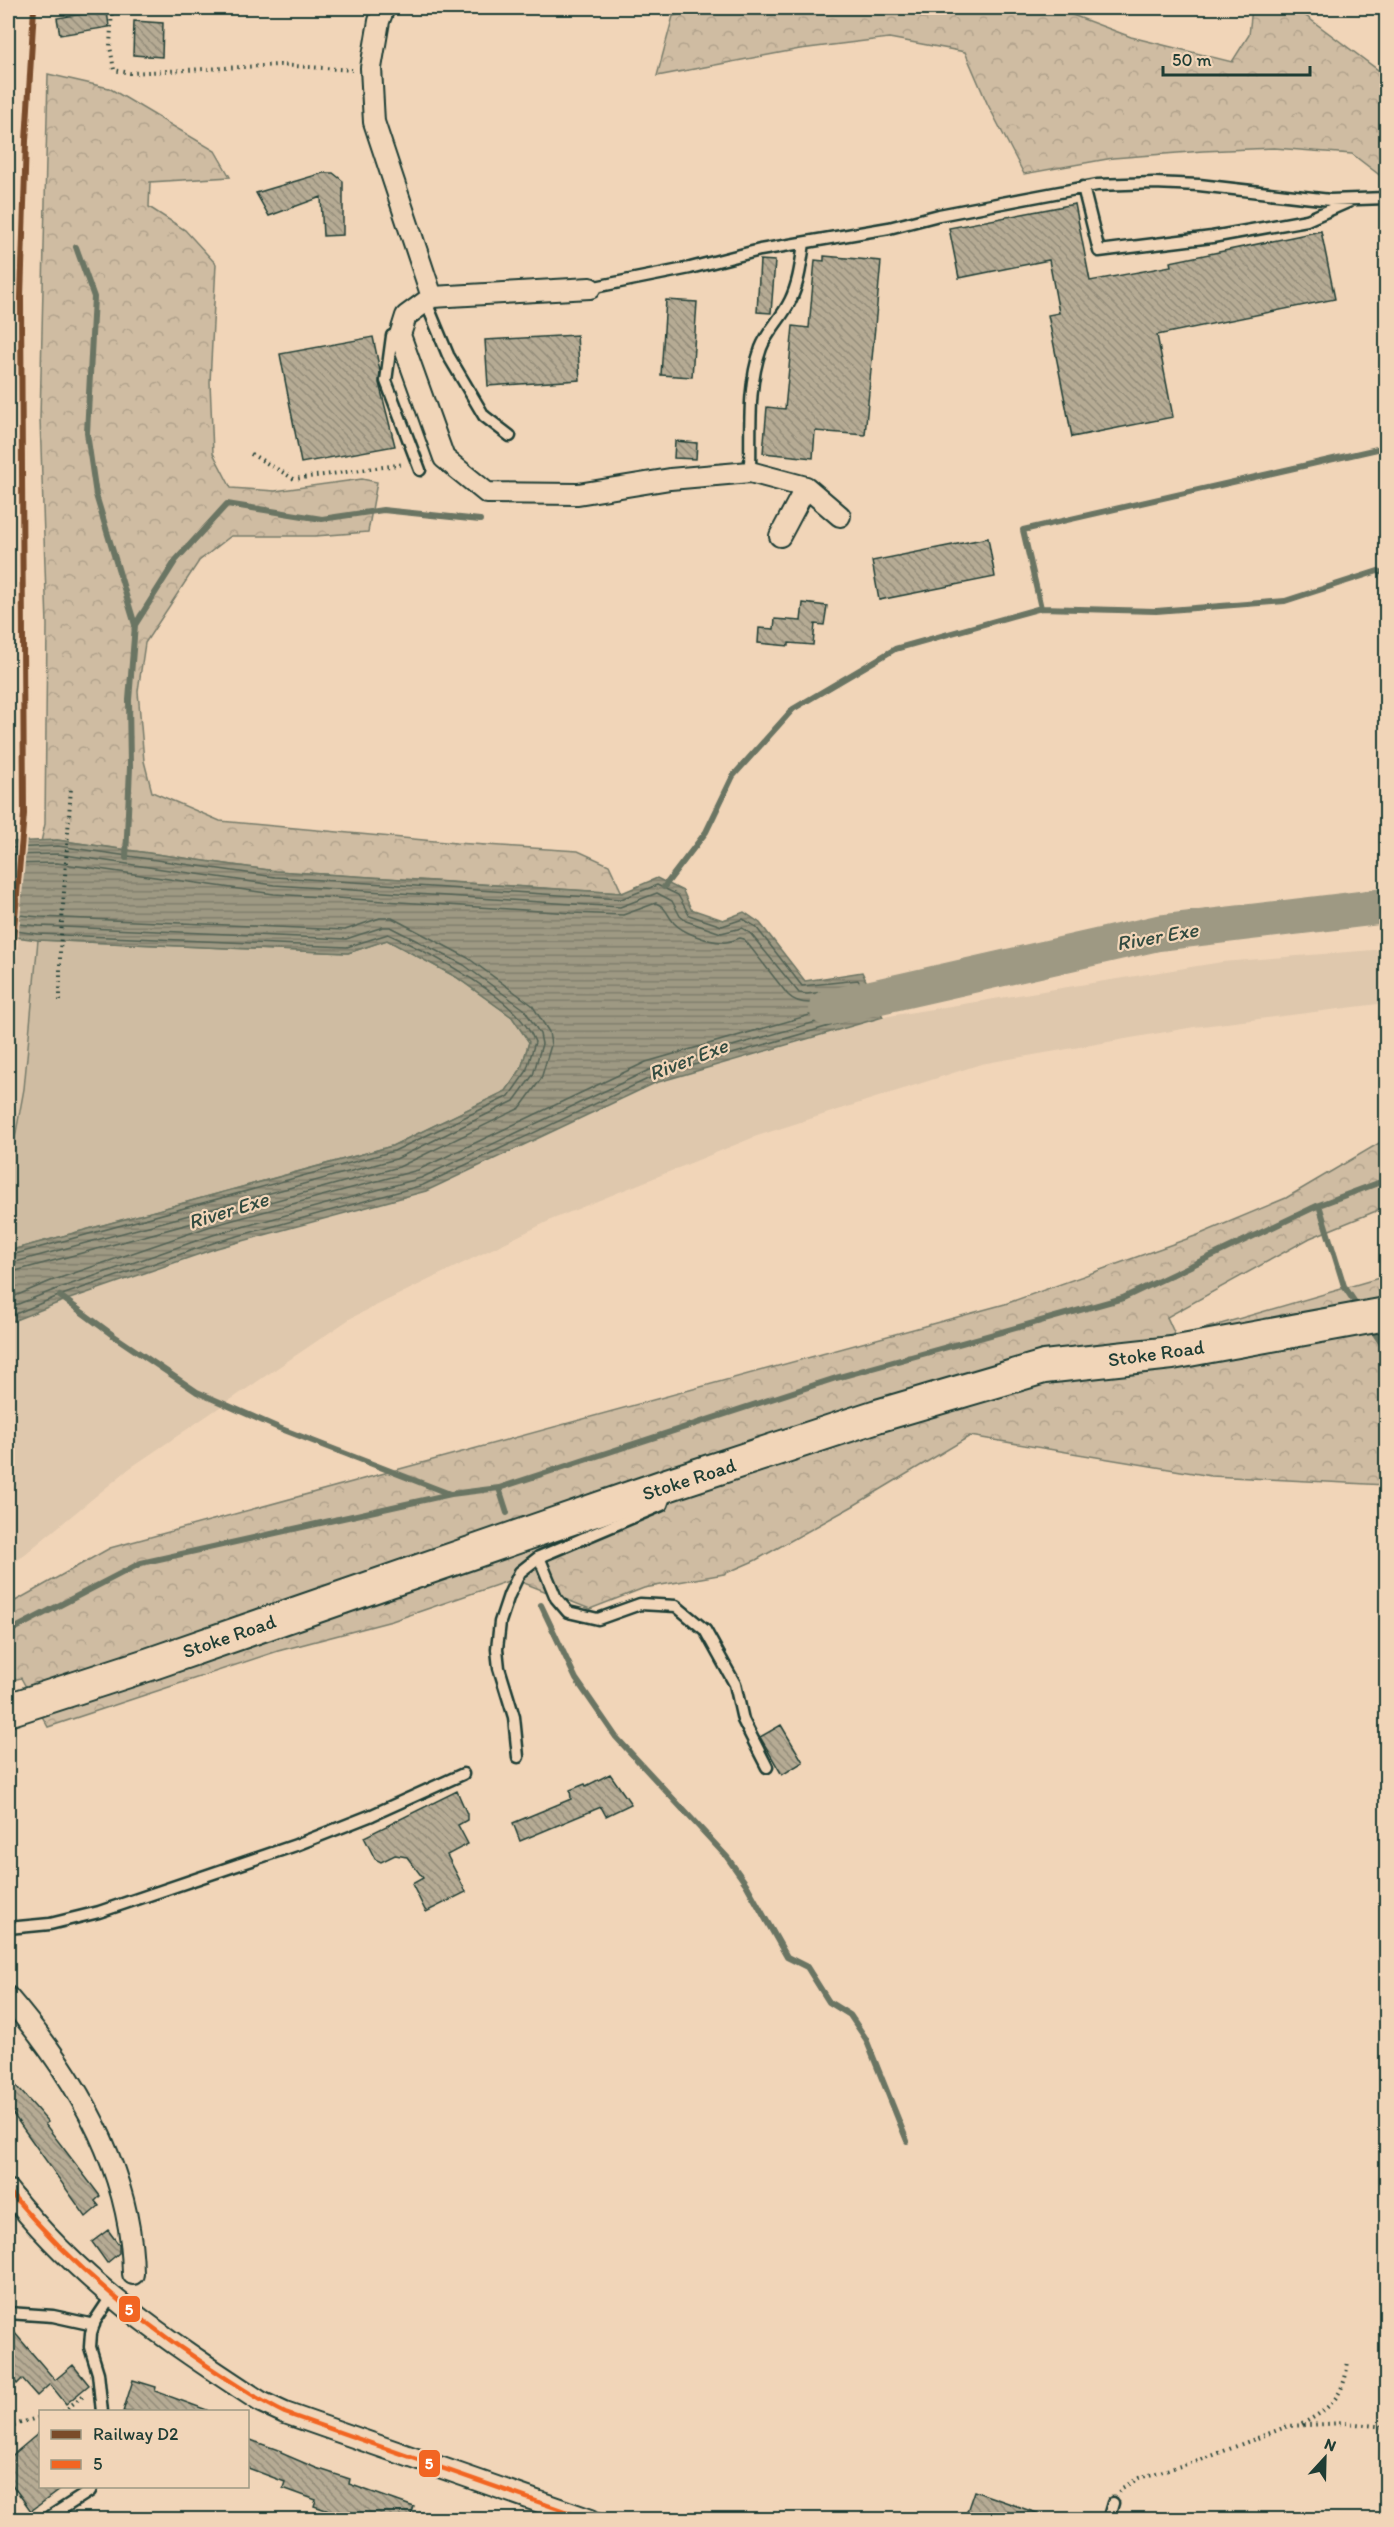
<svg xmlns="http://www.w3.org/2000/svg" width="1394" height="2527" font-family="Itim,sans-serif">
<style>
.built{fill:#dfc8ad}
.grass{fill:#cfbca2;stroke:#777c6b;stroke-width:1.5}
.forest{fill:url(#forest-crowns);stroke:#777c6b;stroke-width:1.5}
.water{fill:url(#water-rules);stroke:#6b7463;stroke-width:1.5}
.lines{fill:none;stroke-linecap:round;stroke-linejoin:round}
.shore{stroke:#526254;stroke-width:1.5}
.stream{stroke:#6b7463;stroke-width:6}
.river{stroke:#9e9983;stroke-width:36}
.building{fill:url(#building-back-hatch);stroke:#1f3d34;stroke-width:1.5}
.service-casing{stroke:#1f3d34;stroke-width:15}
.minor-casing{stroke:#1f3d34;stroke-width:24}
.primary-casing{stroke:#1f3d34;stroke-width:36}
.path{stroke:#1f3d34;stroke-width:4;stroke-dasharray:1.5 4.5;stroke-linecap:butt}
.service{stroke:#f1d5b8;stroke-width:10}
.minor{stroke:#f1d5b8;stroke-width:20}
.primary{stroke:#f1d5b8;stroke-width:32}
.bus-1-casing{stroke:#f1d5b8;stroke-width:9}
.bus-1{stroke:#f26522;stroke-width:4.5}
.rail-1-casing{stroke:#f1d5b8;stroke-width:10}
.rail-1{stroke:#7a4b2a;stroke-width:6}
.labels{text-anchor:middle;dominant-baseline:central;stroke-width:4.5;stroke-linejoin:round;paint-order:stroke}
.street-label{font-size:20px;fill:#1f3d34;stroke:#f1d5b8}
.water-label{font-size:21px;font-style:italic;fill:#324b40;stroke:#f1d5b8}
.line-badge{stroke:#f1d5b8;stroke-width:2}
.badge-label{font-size:16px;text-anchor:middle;font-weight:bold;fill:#fff}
</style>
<defs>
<pattern id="forest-crowns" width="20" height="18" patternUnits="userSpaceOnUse" patternTransform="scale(1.5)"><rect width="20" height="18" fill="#cfbca2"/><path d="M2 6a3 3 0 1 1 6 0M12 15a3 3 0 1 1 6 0" fill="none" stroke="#b1a28c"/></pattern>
<pattern id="water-rules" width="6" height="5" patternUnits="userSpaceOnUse" patternTransform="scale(1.5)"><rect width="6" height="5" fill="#9e9983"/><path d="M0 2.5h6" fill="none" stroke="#807e6c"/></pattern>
<pattern id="building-back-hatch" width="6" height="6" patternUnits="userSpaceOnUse" patternTransform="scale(1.5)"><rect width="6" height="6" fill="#b6ab94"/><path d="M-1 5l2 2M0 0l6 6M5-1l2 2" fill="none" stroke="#938c7a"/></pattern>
</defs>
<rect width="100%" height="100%" fill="#f1d5b8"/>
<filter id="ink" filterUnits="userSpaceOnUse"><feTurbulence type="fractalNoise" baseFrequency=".0167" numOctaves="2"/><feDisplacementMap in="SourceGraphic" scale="12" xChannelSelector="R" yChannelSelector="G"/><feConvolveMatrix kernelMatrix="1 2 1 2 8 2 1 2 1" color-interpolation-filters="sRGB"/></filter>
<g filter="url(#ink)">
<!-- built -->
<path class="built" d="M8,936L38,940L24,1089L8,1176Z
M1386,949V1003L1194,1027L981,1064L757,1136L553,1219L351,1318L130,1468L8,1568V1323L58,1303L217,1248L426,1191L655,1083L883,1017L1222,962Z"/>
<!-- grass -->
<path class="grass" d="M38,940L348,953L387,940L456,977L512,1017L529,1042L521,1069L506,1091L392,1146L8,1251V1176L24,1089Z"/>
<!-- forest -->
<path class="forest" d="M700,8H1054L1131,37L1232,62L1249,35L1252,8H1295L1386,76V180L1352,154L1274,148L1203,151L1113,158L1024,174L987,103L965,52L889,38L800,49L657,76L673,16Z
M48,74L109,88L215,151L230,177L150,182L149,207L185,230L216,264L210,382L213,453L231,488L275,491L362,479L377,482L368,532L315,536H231L199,561L145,643L138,691L144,761L152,792L220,821L456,843L578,851L609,865L622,893L276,871L57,840L41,842L45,824L47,625L40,418Z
M1386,1139V1207L1310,1238L1167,1317L1176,1337L1386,1276V1485L1211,1476L970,1436L853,1506L756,1560L724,1574L644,1588L590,1609L514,1579L392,1621L278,1651L48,1727L21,1678L8,1681V1605L110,1548L1005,1304L1198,1235L1286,1198Z"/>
<!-- water -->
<path class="water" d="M57,840L276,871L573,890L622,893L657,878L683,891L691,909L723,920L744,912L760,923L805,981L862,972L883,1017L655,1083L426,1191L217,1248L58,1303L8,1323V1251L392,1146L506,1091L521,1069L529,1042L512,1017L456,977L387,940L348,953L38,940L8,936V842Z"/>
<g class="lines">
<!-- shore -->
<path class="shore" d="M8,848L58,846L275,877L621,899L657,885L678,895L689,915L722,926L743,919L756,927L802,986L858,980L873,1011L871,1014L652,1077L423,1185L216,1242L56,1297L8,1317
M8,855L58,854L274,885L620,907L657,893L672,901L680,916L686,921L721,933L742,928L750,933L799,993L807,994L853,988L863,1006L861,1009L649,1070L421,1178L213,1235L54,1290L8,1308
M8,864L57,863L274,894L572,913L623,915L656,903C667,908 667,915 674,923C683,933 709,942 722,942C728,943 734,940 740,938L744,939L788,995C803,1010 828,1000 847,997L850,1001L848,1004L646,1062L418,1170L211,1226L51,1281L8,1299
M8,914L40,917L345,930L380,918H392L468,958L532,1005L549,1032L551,1045L541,1079L520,1108L399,1167L8,1273
M8,923L39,926L346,939L383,927H390L464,965L524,1009L540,1034L542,1044L533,1075L514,1101L396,1159L8,1264
M8,930L38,934L347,947L388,934C430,953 519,998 535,1042L526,1072L509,1096L394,1151L8,1256"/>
<!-- stream -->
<path class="stream" d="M76,247L94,297L87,433L96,495L135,625
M1041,608L1023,530L1386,447
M126,858L130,767L129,700L135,625L176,560L227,504L322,519L383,510L480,520
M664,887L706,832L733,776L793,709L895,649L1041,608L1156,611L1285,601L1378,571L1386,574
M1319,1205L1344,1286L1360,1310
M60,1296L114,1336L197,1392L279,1428L450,1494
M1370,1326L1386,1350
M499,1488L507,1513
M541,1605L576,1679L616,1737L727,1857L746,1884L787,1957L807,1967L829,2002L850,2015L866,2039L907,2141
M8,1632L141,1563L451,1494L499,1488L836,1378L1123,1298L1319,1205L1386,1180"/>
<!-- river -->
<path class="river" d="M827,1008L1158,933L1386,906"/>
</g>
<!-- building -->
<path class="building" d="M107,10L109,27L60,35L57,18Z
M134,21L163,23L162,57L133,55Z
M323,173H333L343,181V235L323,236L321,197L269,216L256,193Z
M1075,204L1090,281L1171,266L1170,262L1321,231L1335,299L1157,335L1173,417L1072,437L1048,315L1059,313L1049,260L959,278L949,228Z
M824,256L881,261L865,435L815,431L813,458L763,453L767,407L785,409L793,326L809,328L815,260L824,261Z
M760,260L775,261L771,313L757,312Z
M666,300L697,302L692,377L661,375Z
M577,335L580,380L488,386L485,340Z
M373,337L380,371L379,383L395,446L301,463L280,354Z
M675,441L697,443L696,459L674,458Z
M988,538L995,577L879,600L872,561Z
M803,603L827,606L824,625L815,624L813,645L789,643V646L758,643L759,628L774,629L775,619L801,621Z
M781,1725L803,1762L782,1775L760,1737Z
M610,1774L631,1804L606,1816L601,1807L520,1841L513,1823L571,1799L570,1790L585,1784L586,1786Z
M457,1791L467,1814V1820L458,1825L468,1844L447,1855L466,1892L426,1912L412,1884L423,1878L407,1857L395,1855L381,1862L375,1859L364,1837Z
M8,2077L36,2108L48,2122L45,2124L100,2196L95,2201L99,2206L86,2217L8,2107Z
M108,2230L119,2245V2253L107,2263L92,2242Z
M8,2325L55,2380L73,2365L89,2385L66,2404L50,2384L37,2396L22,2379L17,2384L8,2372Z
M133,2380L156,2387L155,2391L207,2410V2412H123Z
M40,2432V2487H63L31,2511L8,2479V2459Z
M248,2439L281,2451V2453L316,2468L350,2479L349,2484L414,2507L409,2520H346L347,2517L314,2506L316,2500L283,2488L285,2482L248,2468Z
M974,2491L1048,2517L1047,2520H964Z"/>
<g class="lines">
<defs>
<path id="service" d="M1083,187L1099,251L1212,237L1307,220L1348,202
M590,288L690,268L760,250L889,228L939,215L1097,185L1154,183L1199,185L1330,200L1386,198
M426,302L448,355L484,416L510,436
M400,335L392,336L386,381L420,470
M750,472C751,431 747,387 761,348C768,330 782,318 790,301C799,283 801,263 804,243
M667,1491L662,1505L539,1557L556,1598L568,1612L598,1619L640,1604L676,1606L705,1630L735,1684L743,1720L767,1767
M518,1757L514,1717L499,1668L497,1649L500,1622L509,1595L520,1572L539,1557
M8,1928L50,1924L99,1912L296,1845L372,1815L463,1774
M8,2313L53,2316L94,2325
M102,2412L98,2373L90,2347L91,2333L95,2321L111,2297
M51,2516L90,2491L92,2486
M1108,2520L1113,2503"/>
<path id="minor" d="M384,8L379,21L371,68L374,122L432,297
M590,288L432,297L406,316L400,335L444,458L487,493L578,494L670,479L750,472L806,487L840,516
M780,536L806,487
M8,1997C74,2074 132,2169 133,2274
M8,2190C79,2282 165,2339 261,2402L285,2413L591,2520"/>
<path id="primary" d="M8,1710L150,1664L667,1485L877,1416L1044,1367L1172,1353L1386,1314"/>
</defs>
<!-- service casing -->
<use href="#service" class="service-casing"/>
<!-- minor casing -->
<use href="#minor" class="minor-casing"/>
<!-- primary casing -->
<use href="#primary" class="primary-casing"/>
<!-- path -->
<path class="path" d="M112,8L110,46L114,70L130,73L280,65L352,70
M251,454L294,479L405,464
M60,1001V951L71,787
M63,2412L86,2393
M1302,2424C1332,2408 1345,2394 1348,2360
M8,2427L40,2417
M1119,2492L1122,2488L1139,2478L1201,2460L1288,2426L1345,2423L1386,2427"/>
<!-- service -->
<use href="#service" class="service"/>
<!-- minor -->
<use href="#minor" class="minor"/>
<!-- primary -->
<use href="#primary" class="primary"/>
<defs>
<path id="bus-1" d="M8,2190C65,2258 129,2314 203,2363C230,2381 256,2399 285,2413L590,2520"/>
</defs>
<!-- bus-1 casing -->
<use href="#bus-1" class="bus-1-casing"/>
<!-- bus-1 -->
<use href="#bus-1" class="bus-1"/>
<defs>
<path id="rail-1" d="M8,999L24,814L21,298L26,141L34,8"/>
</defs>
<!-- rail-1 casing -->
<use href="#rail-1" class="rail-1-casing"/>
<!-- rail-1 -->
<use href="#rail-1" class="rail-1"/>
</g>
</g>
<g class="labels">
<!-- street labels -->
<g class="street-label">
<text transform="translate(1156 1353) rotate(-8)">Stoke Road</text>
<text transform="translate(689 1479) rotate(-18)">Stoke Road</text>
<text transform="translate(229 1636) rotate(-19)">Stoke Road</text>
</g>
<!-- water labels -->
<g class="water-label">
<text transform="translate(1157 936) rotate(-10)">River Exe</text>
<text transform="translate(688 1059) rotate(-21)">River Exe</text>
<text transform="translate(228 1210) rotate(-17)">River Exe</text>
</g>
</g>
<g class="line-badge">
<rect x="118" y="2295" width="23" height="28" rx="6" fill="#f26522"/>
<rect x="418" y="2449" width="23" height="29" rx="6" fill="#f26522"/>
</g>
<g class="badge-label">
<text x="129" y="2315">5</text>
<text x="429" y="2469">5</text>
</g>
<!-- margin -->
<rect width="1394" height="2527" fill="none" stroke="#f1d5b8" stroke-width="30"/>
<rect x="15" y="15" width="1364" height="2497" fill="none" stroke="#1f3d34" stroke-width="2" filter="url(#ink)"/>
<!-- legend -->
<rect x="39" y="2410" width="210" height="78" fill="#f1d5b8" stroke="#9d9883" stroke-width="1.5"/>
<rect x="51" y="2430" width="30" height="9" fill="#7a4b2a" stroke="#9d9883" stroke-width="1.5"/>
<text x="93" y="2440" font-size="18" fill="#1f3d34">Railway D2</text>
<rect x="51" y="2460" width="30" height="9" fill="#f26522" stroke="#9d9883" stroke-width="1.5"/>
<text x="93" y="2470" font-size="18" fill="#1f3d34">5</text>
<!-- north arrow -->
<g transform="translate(1325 2458) rotate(22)" stroke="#f1d5b8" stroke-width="4.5" paint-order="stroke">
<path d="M0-4.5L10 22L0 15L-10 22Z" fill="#1f3d34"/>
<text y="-9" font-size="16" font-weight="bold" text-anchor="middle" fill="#1f3d34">N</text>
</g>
<!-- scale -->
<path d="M1163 66v9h147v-9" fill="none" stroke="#1f3d34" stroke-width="3"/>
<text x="1172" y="66" font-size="18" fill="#1f3d34" stroke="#f1d5b8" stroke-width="4.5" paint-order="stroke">50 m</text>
</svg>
